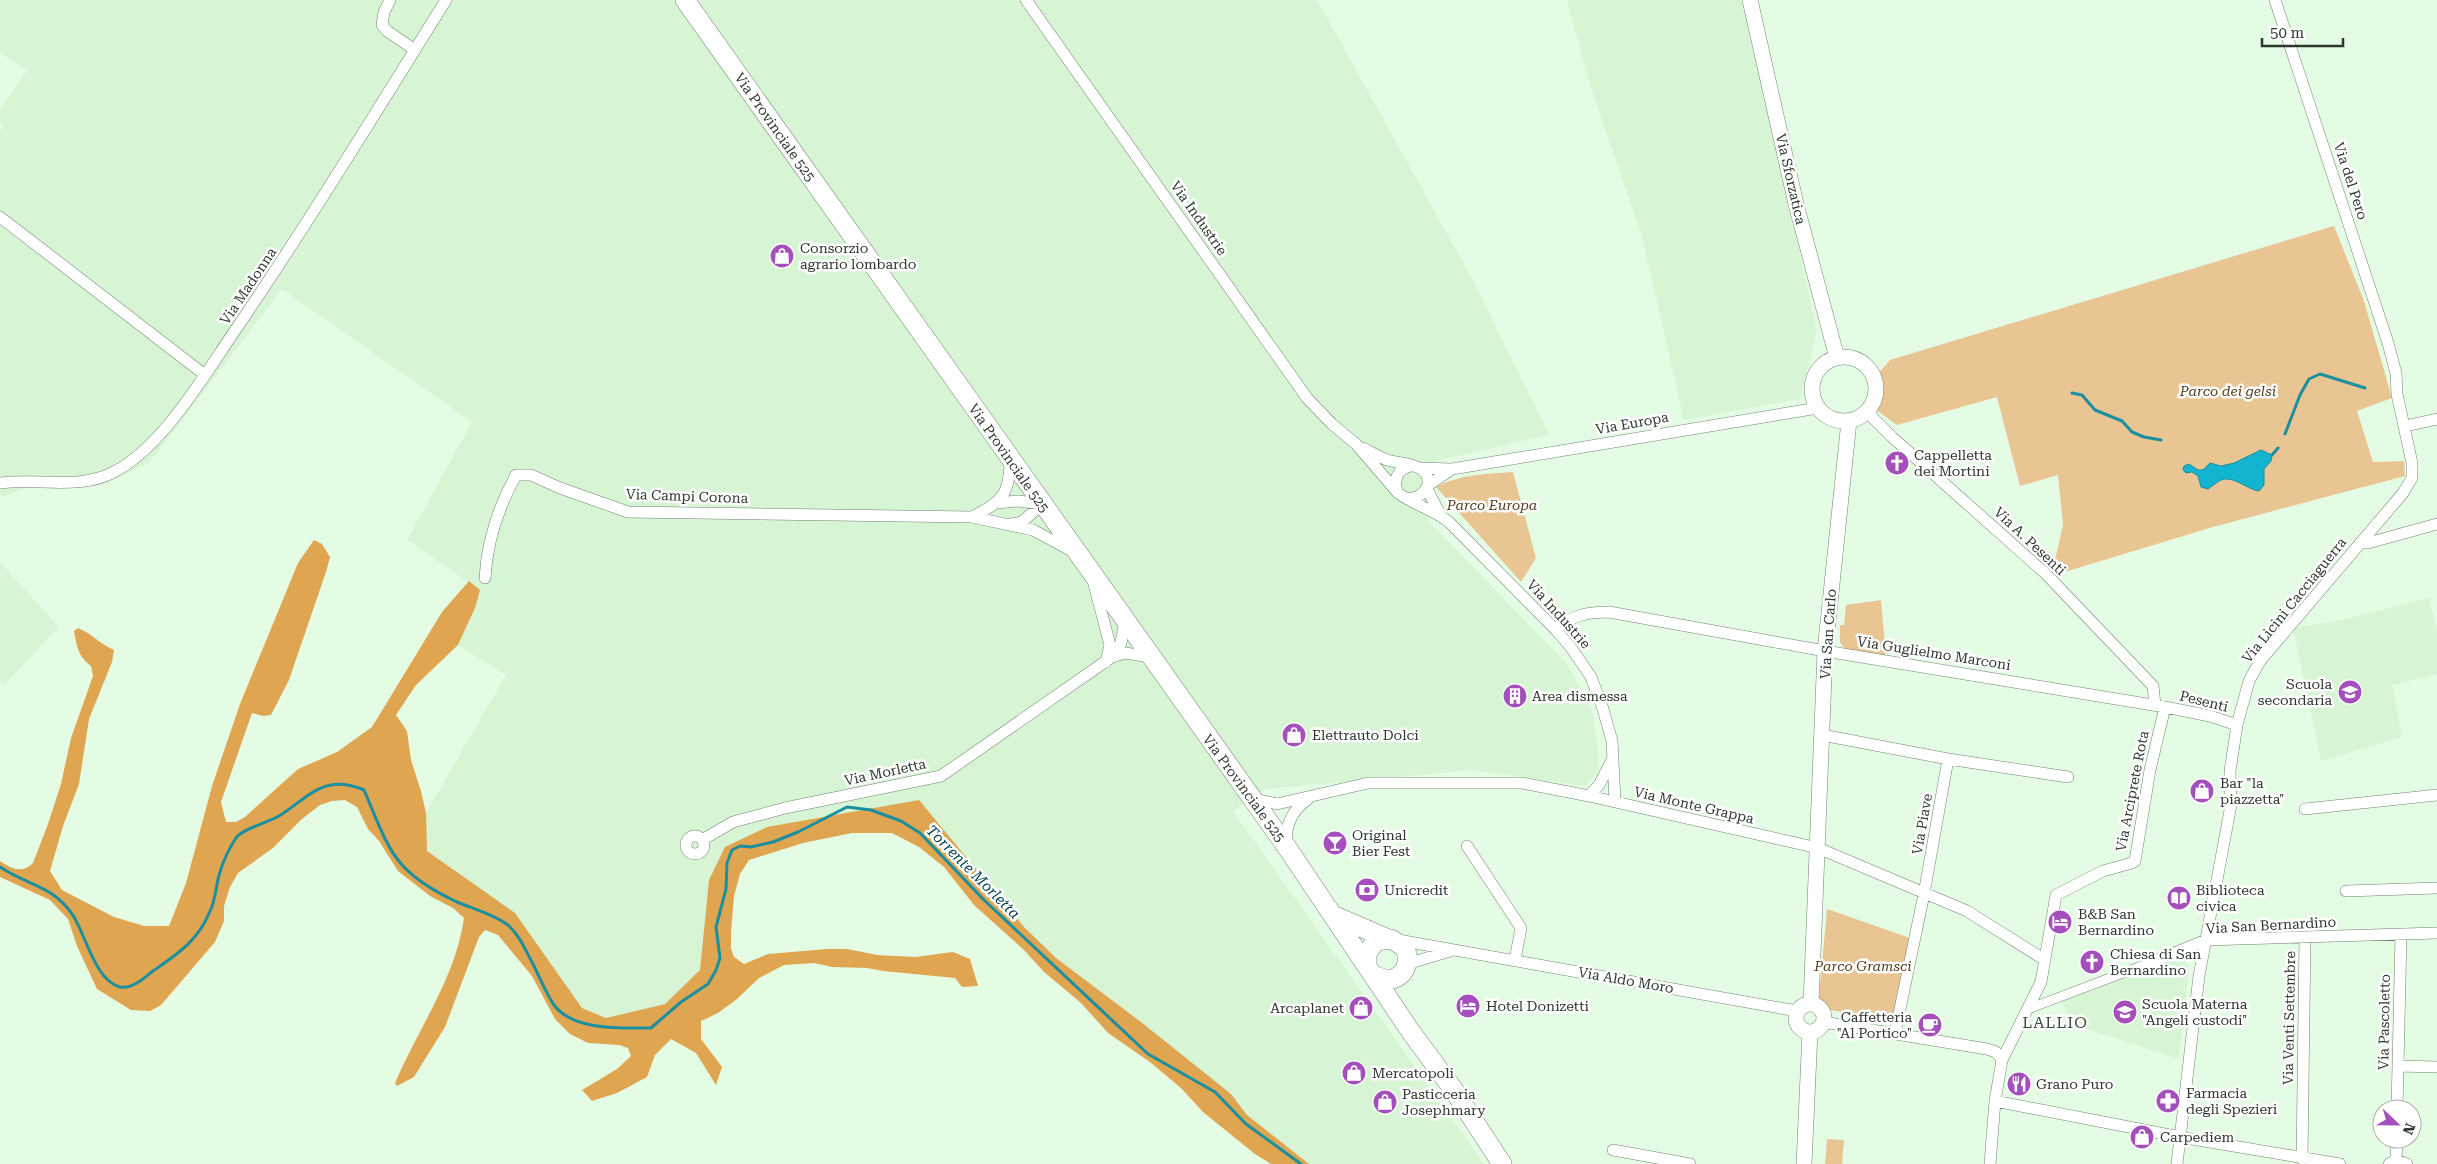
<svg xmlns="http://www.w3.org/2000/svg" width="2437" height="1164" font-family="'Roboto Serif',serif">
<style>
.built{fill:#d7f5d5}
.green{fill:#eac594}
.forest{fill:#e0a551}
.water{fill:#12b4cf;stroke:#1a8f9f}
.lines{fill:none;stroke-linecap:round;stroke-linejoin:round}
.stream{stroke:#1a8f9f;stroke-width:3}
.pedestrian-casing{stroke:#70856f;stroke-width:10}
.minor-casing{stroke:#70856f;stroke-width:12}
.tertiary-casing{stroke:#70856f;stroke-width:16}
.primary-casing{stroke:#70856f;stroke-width:20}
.pedestrian{stroke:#fff;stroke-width:9}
.minor{stroke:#fff;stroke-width:11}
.tertiary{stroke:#fff;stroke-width:15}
.primary{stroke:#fff;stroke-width:19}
.labels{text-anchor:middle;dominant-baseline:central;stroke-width:5;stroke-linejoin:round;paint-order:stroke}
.street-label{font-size:14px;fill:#2e382e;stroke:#fff}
.poi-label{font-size:14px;fill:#2e382e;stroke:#fff;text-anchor:start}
.park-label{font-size:14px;font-style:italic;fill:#563d1a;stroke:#fff}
.water-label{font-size:15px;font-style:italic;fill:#00414c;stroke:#fff}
.quarter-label{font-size:16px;letter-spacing:1px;fill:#3a4e39;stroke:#fff}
</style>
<rect width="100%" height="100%" fill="#e4fce3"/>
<!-- built -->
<path class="built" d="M0,0H1317L1476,286L1549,435L1435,461L1429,522L1566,663L1592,709L1597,742L1599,771L1585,786L1471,770L1266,789L1233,811L1484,1164H1309L1247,1115L1231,1094L1141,1022L1056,958L1025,928L919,800L725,847L705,935L700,970L665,1004L606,1018L582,1008L515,913L427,851L426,813L506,675L458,645L475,608L480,590L407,540L472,422L282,289L149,463L102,485L27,488L0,497V131L4,126L0,120V109L27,71L0,53Z
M1567,0H1745L1817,331L1800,399L1684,420L1642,236L1590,85Z
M0,562L59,627L4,685L0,680Z
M2429,598L2437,631V674L2392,685L2402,737L2321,761L2293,628L2346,619Z
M2184,955L2189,971L2179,1059L2071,1024L2061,1000Z"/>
<!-- green -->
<path class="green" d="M2334,226L2364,301L2392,398L2357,411L2373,462L2404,461L2405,476L2213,527L2058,574L2053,569L2063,525L2058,475L2020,486L1997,397L1897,425L1876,410L1879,395L1876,376L1890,360Z
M1513,472L1536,558L1521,582L1436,487C1460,474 1487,474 1513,472Z
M1881,600L1886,656L1844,648L1840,642V625H1844L1846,605Z
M1827,909L1910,938L1894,1019L1828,1010L1819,997Z
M1827,1139L1844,1140L1842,1164H1825Z"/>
<!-- forest -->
<path class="forest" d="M314,540L322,544L330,557L326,572L289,680L271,715L263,716L252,713L221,802L226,822H236L245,817L298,769L337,752L372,727L442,612L469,581L480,590L475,608L458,645L416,685L396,715L407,731L411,760L421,791L426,813L427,851L515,913L582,1008L606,1018L665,1004L700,970L709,880L725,847L767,827L919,800L1025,928L1056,958L1141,1022L1231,1094L1247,1115L1309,1164H1271L1255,1154L1203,1112L1182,1089L1150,1062L1108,1033L1081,1003L1044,972L1024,950L974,905L944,867L919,847L892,833H852L803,843L749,860L740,874L734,896L731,932V949L734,957L744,964L768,954L827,949H847L877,955L915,957L953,952L970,959L978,986L962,987L955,978L883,971L867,968L832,967L814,963L784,965L759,978L737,999L718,1013L701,1021V1039L722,1067L716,1085L696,1053L671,1039L655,1055L647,1077L617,1093L592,1101L582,1090L617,1069L631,1056L628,1048L619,1045L588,1043L570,1034L555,1019L532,976L498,935L485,930L479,937L445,1027L414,1077L397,1086L395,1083C418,1029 456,977 464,918L453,908L430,896L398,871L379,841L368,829L357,807L345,800L332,801L320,805L302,819L273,848L238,873L230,887L224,906V921L215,942L161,1005L150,1011L131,1010L97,989L77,946L68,919L50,900L0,877V861C12,869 22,874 33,863L48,824L61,784L71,738L93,676L91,666C78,656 77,647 74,631L78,628C91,633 100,644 114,650L112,662L89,719L79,784L63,826L50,871L62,890L114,917L144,926H169L186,883L212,786L240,704L298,563Z"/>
<!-- water -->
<path class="water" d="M2261,450L2272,455L2271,461L2264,469V485L2259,491C2248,490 2233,475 2221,480C2217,482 2212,486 2208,489L2201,487L2198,476L2192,472L2186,473L2183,470L2184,466L2189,464L2198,470H2203L2210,463L2221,466L2234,463Z"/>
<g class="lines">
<!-- stream -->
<path class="stream" d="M2072,393L2082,395L2095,410L2122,421L2132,432L2144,437L2161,440
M2285,434L2300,395L2309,379L2320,374L2365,388
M2272,455L2278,448
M0,867C28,886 54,885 74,917C86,937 96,981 120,987C133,989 144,978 153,971C179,953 199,940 211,909C216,897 216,884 220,872C223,862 230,847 236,838C242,829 269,822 279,816C309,797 324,773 364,790C390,851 393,872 457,902C471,908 498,916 509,926C520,936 526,951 533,964C540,978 546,993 554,1005C573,1031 622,1028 651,1028L681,1002L708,984L716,970L720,958L716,927L726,889L727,863L732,850L740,846L751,847L773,842L798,832L847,807L871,810L901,821L920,833L984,900L1148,1054L1215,1092L1246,1124L1301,1164"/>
<defs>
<path id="pedestrian" d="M2028,1009L2152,962"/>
<path id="minor" d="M390,0L384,12L382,25L387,31L415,50
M1026,0L1307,398L1332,424L1356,444L1398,493C1415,506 1435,509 1451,524L1556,630L1572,649L1591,677L1603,709L1612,741L1615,802
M0,217L205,375
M1867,412L1892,437L2046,574L2153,686L2155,705
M2405,426L2437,419
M1363,448C1371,452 1379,457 1387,460C1397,463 1412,463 1421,469C1437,481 1423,501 1406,498
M1420,468L1452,469L1818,408
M0,483C37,478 77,490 112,473C160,450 202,379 232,335C307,225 376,112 446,0
M1427,486L1452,469
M1427,489L1440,514
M1397,491C1393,479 1398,469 1411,466
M997,503L1018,501L1042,504L1022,522L1011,524
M972,517C1002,502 1010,494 1010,460
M2360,543H2368L2437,524
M485,578C487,541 498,508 516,475H531L560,488L628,512L972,517L1033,530L1072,551
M1094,584L1110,645L1106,662
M1556,630C1572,615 1587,612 1609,612L1825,651L2165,707L2210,716L2237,725
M1112,657L1121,643L1125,621
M1822,735L1948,759L2068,777
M1589,796L1599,785L1612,760
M1254,799L1277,804L1368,783H1522L1589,796L1818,848L1967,911L2045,960
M2305,809L2437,795
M686 845a9 9 0 1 1 18 0a9 9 0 1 1-18 0Z
M702,840L733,822L785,808L941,776L1112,657L1125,653L1150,657
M1286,845C1286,825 1291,811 1308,799
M1467,846L1521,928L1515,960
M2346,891L2437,888
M1398,940L1797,1011
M2152,962L2206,940L2437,933
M1407,964L1450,951
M1823,1022L1987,1049L1996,1052L2002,1060
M1895,1033L1924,894L1948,759
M2398,1066L2437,1067
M1995,1101L2180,1137L2340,1164
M2397,1109L2401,935
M1613,1150L1690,1164
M2302,1159L2305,938
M2396,1160L2397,1139
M1990,1164L1995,1101L2002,1060L2041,982L2056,895L2103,871L2132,863L2135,861L2150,770L2165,707
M2177,1164L2199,976L2231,805L2230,771L2237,725L2249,681L2260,661L2403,493L2412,478V463L2397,394L2396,373L2388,343L2275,0
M2389,1164L2396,1160L2407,1164"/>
<path id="tertiary" d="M1750,0L1796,204L1837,358
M1812 389a32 32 0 1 1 64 0a32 32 0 1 1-64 0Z
M1811,1004L1825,651L1849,421
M1796 1018a14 14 0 1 1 28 0a14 14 0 1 1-28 0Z
M1804,1164L1810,1032"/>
<path id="primary" d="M685,0L1286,846L1411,1032L1453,1089L1502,1164
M1335,916L1386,938
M1367,966V953L1376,941L1391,939L1404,947C1412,961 1405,977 1389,980L1375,976"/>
</defs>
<!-- pedestrian casing -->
<use href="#pedestrian" class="pedestrian-casing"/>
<!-- minor casing -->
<use href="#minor" class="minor-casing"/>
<!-- tertiary casing -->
<use href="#tertiary" class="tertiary-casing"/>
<!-- primary casing -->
<use href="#primary" class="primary-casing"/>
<!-- pedestrian -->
<use href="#pedestrian" class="pedestrian"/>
<!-- minor -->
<use href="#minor" class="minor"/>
<!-- tertiary -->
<use href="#tertiary" class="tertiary"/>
<!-- primary -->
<use href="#primary" class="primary"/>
</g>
<!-- icons -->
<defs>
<symbol id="shop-disc" viewBox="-11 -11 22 22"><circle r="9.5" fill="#a44fbc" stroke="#fff"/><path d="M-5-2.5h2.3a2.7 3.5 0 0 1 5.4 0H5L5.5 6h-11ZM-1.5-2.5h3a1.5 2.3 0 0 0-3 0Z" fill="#fff"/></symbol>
<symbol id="church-disc" viewBox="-11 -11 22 22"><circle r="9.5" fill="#a44fbc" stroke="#fff"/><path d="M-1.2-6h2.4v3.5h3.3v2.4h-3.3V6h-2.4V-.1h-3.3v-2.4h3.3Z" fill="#fff"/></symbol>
<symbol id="school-disc" viewBox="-11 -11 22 22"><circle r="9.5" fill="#a44fbc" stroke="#fff"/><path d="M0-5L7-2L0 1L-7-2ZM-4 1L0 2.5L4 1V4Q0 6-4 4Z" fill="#fff"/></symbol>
<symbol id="building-disc" viewBox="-11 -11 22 22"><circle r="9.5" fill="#a44fbc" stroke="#fff"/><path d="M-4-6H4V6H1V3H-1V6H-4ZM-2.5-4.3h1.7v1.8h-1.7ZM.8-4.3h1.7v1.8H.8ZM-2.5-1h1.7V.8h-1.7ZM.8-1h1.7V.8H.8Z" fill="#fff"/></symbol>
<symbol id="bar-disc" viewBox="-11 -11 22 22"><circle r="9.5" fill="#a44fbc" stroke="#fff"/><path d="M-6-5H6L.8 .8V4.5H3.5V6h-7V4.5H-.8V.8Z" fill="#fff"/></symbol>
<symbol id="bank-disc" viewBox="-11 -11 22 22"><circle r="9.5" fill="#a44fbc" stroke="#fff"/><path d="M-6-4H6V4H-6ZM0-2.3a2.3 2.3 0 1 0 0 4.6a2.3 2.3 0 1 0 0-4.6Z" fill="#fff"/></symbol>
<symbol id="library-disc" viewBox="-11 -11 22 22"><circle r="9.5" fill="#a44fbc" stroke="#fff"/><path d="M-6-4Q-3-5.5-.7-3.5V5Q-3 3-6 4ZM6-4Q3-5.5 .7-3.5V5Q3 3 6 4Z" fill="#fff"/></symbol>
<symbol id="hotel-disc" viewBox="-11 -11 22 22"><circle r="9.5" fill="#a44fbc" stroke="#fff"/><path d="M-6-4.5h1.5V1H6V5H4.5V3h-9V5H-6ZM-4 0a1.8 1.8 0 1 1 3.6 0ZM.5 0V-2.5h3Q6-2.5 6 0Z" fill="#fff"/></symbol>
<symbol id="cafe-disc" viewBox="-11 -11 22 22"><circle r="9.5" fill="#a44fbc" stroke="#fff"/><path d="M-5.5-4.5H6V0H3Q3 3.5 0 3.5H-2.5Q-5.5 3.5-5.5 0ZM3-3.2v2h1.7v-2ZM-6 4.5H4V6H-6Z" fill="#fff"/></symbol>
<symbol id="restaurant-disc" viewBox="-11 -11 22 22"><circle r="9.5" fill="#a44fbc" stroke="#fff"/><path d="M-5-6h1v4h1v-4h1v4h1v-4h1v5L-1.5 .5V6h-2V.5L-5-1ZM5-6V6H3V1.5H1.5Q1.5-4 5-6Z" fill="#fff"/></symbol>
<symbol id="pharmacy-disc" viewBox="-11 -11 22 22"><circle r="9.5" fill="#a44fbc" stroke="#fff"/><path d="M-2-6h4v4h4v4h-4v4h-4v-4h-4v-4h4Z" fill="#fff"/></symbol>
</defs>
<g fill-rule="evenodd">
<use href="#shop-disc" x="768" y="242" width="28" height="28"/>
<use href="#church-disc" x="1883" y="449" width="28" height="28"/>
<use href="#school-disc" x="2336" y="678" width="28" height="28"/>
<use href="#building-disc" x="1501" y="682" width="28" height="28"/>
<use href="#shop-disc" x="1280" y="721" width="28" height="28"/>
<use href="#shop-disc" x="2188" y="777" width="28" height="28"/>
<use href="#bar-disc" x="1321" y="829" width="28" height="28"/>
<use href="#bank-disc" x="1353" y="876" width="28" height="28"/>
<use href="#library-disc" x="2165" y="884" width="28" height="28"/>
<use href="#hotel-disc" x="2046" y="908" width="28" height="28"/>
<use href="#church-disc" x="2078" y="948" width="28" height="28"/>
<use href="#hotel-disc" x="1454" y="992" width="28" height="28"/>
<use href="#shop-disc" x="1347" y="994" width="28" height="28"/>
<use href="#school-disc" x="2111" y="998" width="28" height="28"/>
<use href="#cafe-disc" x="1916" y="1011" width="28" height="28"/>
<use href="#shop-disc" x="1340" y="1059" width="28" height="28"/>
<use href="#restaurant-disc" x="2005" y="1070" width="28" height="28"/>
<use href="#pharmacy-disc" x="2154" y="1087" width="28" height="28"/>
<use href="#shop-disc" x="1371" y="1088" width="28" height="28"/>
<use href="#shop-disc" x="2128" y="1123" width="28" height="28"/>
</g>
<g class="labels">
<!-- street labels -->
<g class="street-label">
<text transform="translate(775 127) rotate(55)">Via Provinciale 525</text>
<text transform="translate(1791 179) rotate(77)">Via Sforzatica</text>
<text transform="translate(2351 181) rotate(72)">Via del Pero</text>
<text transform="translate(1199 218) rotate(55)">Via Industrie</text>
<text transform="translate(248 286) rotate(-56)">Via Madonna</text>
<text transform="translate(1632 423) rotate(-10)">Via Europa</text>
<text transform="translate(1009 458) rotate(55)">Via Provinciale 525</text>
<text transform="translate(687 496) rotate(2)">Via Campi Corona</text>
<text transform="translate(2030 541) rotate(43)">Via A. Pesenti</text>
<text transform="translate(2294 600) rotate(-51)">Via Licini Cacciaguerra</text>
<text transform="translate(1559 614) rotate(48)">Via Industrie</text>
<text transform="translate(1828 634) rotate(-86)">Via San Carlo</text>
<text transform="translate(1934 653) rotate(9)">Via Guglielmo Marconi</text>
<text transform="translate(2204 701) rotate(14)">Pesenti</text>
<text transform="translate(885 772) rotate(-12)">Via Morletta</text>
<text transform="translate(1244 788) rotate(54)">Via Provinciale 525</text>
<text transform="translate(2132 791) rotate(-79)">Via Arciprete Rota</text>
<text transform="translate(1694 805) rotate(13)">Via Monte Grappa</text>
<text transform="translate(1922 824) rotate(-80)">Via Piave</text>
<text transform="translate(2271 925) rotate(-3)">Via San Bernardino</text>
<text transform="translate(1626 980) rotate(10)">Via Aldo Moro</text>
<text transform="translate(2289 1018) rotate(-89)">Via Venti Settembre</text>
<text transform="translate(2384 1022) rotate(-89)">Via Pascoletto</text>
</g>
<!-- poi labels -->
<g class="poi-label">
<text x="800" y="248">Consorzio<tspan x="800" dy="16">agrario lombardo</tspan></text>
<text x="1914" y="455">Cappelletta<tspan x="1914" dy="16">dei Mortini</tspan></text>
<text x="2332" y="684" text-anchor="end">Scuola<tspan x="2332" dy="16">secondaria</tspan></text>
<text x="1532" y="696">Area dismessa</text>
<text x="1312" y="735">Elettrauto Dolci</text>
<text x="2220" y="783">Bar "la<tspan x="2220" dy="16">piazzetta"</tspan></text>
<text x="1352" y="835">Original<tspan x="1352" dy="16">Bier Fest</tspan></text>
<text x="1384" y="890">Unicredit</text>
<text x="2196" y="890">Biblioteca<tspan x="2196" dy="16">civica</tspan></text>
<text x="2078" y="914">B&amp;B San<tspan x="2078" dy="16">Bernardino</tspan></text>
<text x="2110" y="954">Chiesa di San<tspan x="2110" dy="16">Bernardino</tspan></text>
<text x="2142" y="1004">Scuola Materna<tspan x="2142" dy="16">"Angeli custodi"</tspan></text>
<text x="1486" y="1006">Hotel Donizetti</text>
<text x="1344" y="1008" text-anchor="end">Arcaplanet</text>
<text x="1912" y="1017" text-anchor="end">Caffetteria<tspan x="1912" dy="16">"Al Portico"</tspan></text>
<text x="1372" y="1073">Mercatopoli</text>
<text x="2036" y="1084">Grano Puro</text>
<text x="2186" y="1093">Farmacia<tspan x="2186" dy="16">degli Spezieri</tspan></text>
<text x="1402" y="1094">Pasticceria<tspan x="1402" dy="16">Josephmary</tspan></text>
<text x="2160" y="1137">Carpediem</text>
</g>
<!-- park labels -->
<g class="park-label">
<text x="2228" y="391">Parco dei gelsi</text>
<text x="1492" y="505">Parco Europa</text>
<text x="1863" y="966">Parco Gramsci</text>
</g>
<!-- water labels -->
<g class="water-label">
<text transform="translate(973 872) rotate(45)">Torrente Morletta</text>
</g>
<!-- quarter labels -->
<g class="quarter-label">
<text x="2055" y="1022">LALLIO</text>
</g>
</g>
<!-- north arrow -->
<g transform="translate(2397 1124) rotate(112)"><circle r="24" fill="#ffffff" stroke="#abafab"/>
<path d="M0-4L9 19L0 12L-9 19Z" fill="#a44fbc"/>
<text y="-8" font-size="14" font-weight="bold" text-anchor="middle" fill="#2e382e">N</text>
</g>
<!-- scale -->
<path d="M2262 38v8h81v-8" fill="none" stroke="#2e382e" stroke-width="2.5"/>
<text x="2270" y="38" font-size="15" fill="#2e382e" stroke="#ffffff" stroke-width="4" paint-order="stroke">50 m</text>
</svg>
